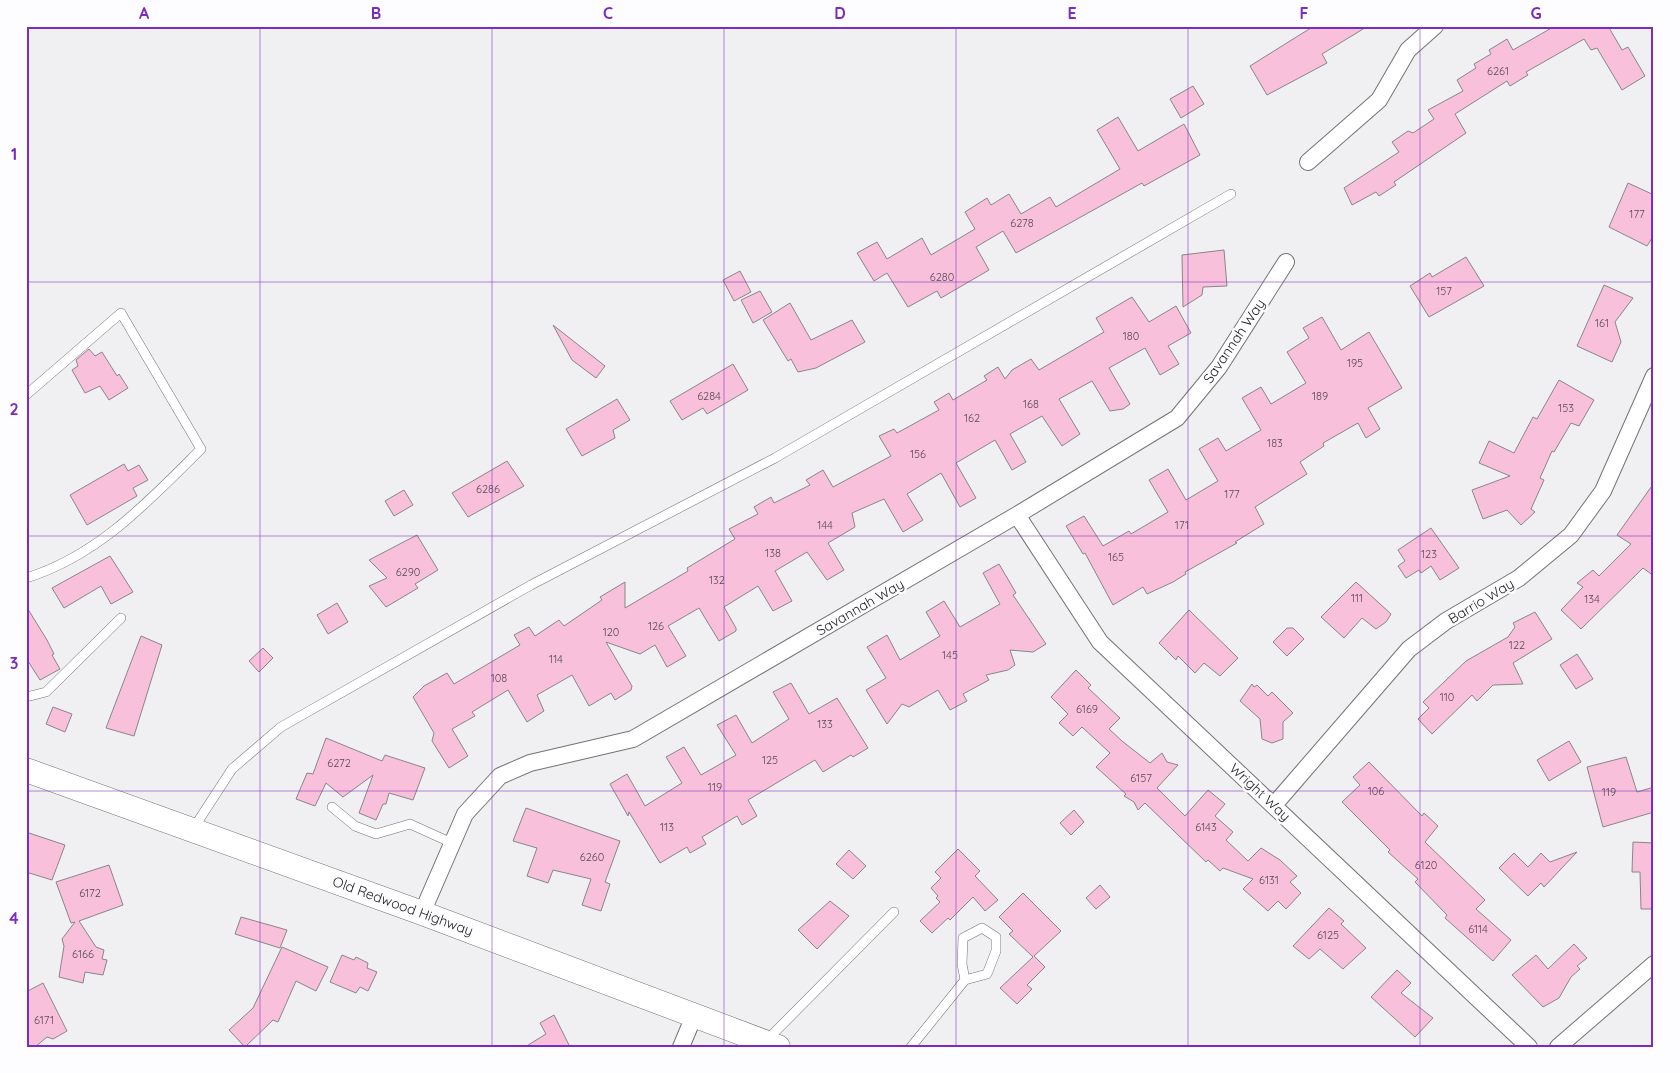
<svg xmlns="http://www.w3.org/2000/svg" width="1680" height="1073" font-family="Quicksand,sans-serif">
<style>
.building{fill:#f9c0dc;stroke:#898687}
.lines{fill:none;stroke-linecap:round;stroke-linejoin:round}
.service-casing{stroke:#737376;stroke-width:10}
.minor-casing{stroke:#737376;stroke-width:18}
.secondary-casing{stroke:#737376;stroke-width:25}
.service{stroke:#fff;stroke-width:9}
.minor{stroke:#fff;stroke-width:16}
.secondary{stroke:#fff;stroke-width:24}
.grid{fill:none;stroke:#7b2cbf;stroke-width:1;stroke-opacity:0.55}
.labels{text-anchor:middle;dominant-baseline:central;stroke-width:5;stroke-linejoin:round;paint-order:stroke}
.number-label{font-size:11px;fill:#594b53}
.street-label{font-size:14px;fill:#242425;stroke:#fdfdff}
.neatline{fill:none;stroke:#7b2cbf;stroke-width:2}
.grid-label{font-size:16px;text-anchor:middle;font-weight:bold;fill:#7b2cbf}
</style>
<rect width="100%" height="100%" fill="#f0eff2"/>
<!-- building -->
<path class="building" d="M1314,26H1368L1322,54L1327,63L1267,95L1250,66Z
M1555,26H1608L1622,50L1628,47L1645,76L1622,90L1597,48L1591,50L1584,39L1526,72L1528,75L1510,86L1507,81L1455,114L1466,133L1394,182L1396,185L1379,196L1376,192L1352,205L1344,188L1399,152L1392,142L1408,131L1413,133L1434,119L1428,110L1463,91L1457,80L1476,68L1474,64L1491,54L1489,50L1507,39L1513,50Z
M1193,86L1204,104L1181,118L1170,99Z
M1118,117L1138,151L1184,124L1200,155L1144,186L1142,183L1016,253L1003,231L976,247L989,270L941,298L937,291L908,307L887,273L874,281L857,253L877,242L887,259L922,238L931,255L975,229L965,212L987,198L991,205L1009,194L1021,214L1050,197L1056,207L1120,169L1097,130Z
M1628,183L1654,195V235L1647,246L1609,227Z
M1224,250L1227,286L1203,287L1202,295L1183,307L1182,255Z
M1466,257L1484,286L1429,317L1410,286L1430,273L1432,277Z
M740,271L751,292L734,301L723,280Z
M1604,285L1633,298L1615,322L1621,342L1612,362L1577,346Z
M760,291L772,312L753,323L741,300Z
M1132,297L1149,322L1176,306L1191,333L1168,346L1179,364L1160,375L1145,348L1109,368L1130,404L1123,409L1110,411L1092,381L1059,399L1080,434L1062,446L1042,416L1010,434L1026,462L1012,470L995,440L956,463L976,498L960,507L941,473L907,494L923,520L903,532L884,499L852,513L855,527L828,543L844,570L827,580L807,552L775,571L792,601L773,611L758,586L724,607L736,628V631L719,641L699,608L668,626L686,656L667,667L655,645L640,654L606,642L632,686L631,690L615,700L611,693L589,706L572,675L537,695L544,711L527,722L508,690L472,712L475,716L452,729L468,756L449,768L432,741L434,733L413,697L424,686L447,673L454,684L520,645L514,635L529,627L535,636L559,620L564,626L602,600L600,597L625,582V608L688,571L687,568L735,539L729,529L758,514L754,507L771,497L774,503L810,485L806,480L823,470L833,487L891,456L879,436L894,429L897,433L939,410L934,402L949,393L953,400L987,380L984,376L998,367L1005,379L1012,370L1031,359L1039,370L1104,332L1096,318Z
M790,303L811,340L852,320L865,342L816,368L798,372L791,359L788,361L763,320Z
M1322,317L1341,350L1369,332L1402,388L1368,408L1380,429L1366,438L1358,423L1323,443L1324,446L1300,462L1307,474L1255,507L1264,524L1235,542L1237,543L1185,572L1186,574L1173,582L1147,594L1143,587L1113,605L1085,553L1083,554L1066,526L1084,516L1103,546L1129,531L1131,534L1168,512L1149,480L1168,469L1186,500L1218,481L1199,449L1218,438L1226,451L1261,430L1242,398L1261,387L1271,404L1306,383L1287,352L1309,338L1303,328Z
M553,325L605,366L596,378L572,360Z
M89,349L95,356L102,352L117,376L119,374L128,388L109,400L100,386L85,393L72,370L78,366L76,360Z
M733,364L748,390L707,414L703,408L682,420L670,401Z
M1559,380L1594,400L1579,426L1571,423L1554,452L1552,451L1540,478L1544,480L1531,509L1535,512L1521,525L1507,510L1483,519L1472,490L1510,476L1479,463L1489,441L1514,453L1533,417L1537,419Z
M617,399L630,420L613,430L615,438L582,456L566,429Z
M507,461L524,486L468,517L452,493Z
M124,464L128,471L139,465L148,480L133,488L137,496L87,525L70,495Z
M1654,483V576L1643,568L1581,629L1561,610L1583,587L1577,583L1593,570L1599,576L1631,544L1617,535Z
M404,490L413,505L394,516L385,501Z
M1431,528L1459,568L1440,580L1431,566L1421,573L1419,570L1406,578L1398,566L1405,561L1398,550Z
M417,535L438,570L415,584L418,588L386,607L369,586L387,578L369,560Z
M110,556L133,592L111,604L101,586L64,608L52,588Z
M999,564L1016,593L1013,595L1046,644L1033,652L1010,650L1015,665L1008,670L986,675L989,680L963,694L967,701L950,710L938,690L909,707L902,704L887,724L866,690L886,678L867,647L887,635L900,660L940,636L926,612L944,601L960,627L1000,604L983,573Z
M1356,582L1391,614L1386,622L1376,629L1362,618L1344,638L1321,617Z
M337,603L348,622L328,634L317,615Z
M26,606L47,640L54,654L52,655L60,669L40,680L26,658Z
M1189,610L1238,658L1220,676L1204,663L1195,673L1178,656L1176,660L1159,643Z
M1535,612L1552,639L1513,663L1523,684L1493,685L1477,701L1472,695L1432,734L1418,719L1429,708L1423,702L1466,661L1508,637L1515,627L1513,623Z
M1287,628H1293L1304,639L1287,656L1273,642Z
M141,636L162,645L134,736L106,728Z
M263,648L273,658L259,672L249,661Z
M1577,654L1593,679L1576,689L1560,665Z
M1076,670L1091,685L1088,688L1120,718L1109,729L1122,741L1150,763L1162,753L1167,762L1178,765L1157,788L1185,816L1208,790L1225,804L1215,816L1233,832L1226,840L1248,861L1261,848L1280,860L1297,876L1290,882L1301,893L1286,909L1278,901L1268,911L1243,889L1253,879L1223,868L1220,871L1208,860L1206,862L1145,803L1138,810L1134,802L1124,796L1126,794L1096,767L1110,753L1082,727L1073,736L1059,723L1068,714L1051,697Z
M791,683L809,714L837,698L868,748L853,757L851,755L823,772L815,760L748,800L757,816L742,825L737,816L702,837L706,844L690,853L687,847L660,863L629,812L628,816L610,784L627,774L645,806L682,783L666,757L684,747L701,775L736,755L717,725L736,715L752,743L789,719L773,692Z
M1252,684L1254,687L1257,685L1268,696L1272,692L1293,713L1283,722V739L1272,743L1262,739L1260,719L1240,701Z
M53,707L72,714L65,732L46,724Z
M326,738L382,761L385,755L425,768L413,800L389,793L386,804H383L376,820L359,813L373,775L343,797L326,783L315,806L296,799L307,773L313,774Z
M1569,741L1581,762L1549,781L1537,760Z
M1626,757L1637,792L1654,787V812L1603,827L1587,767Z
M1369,762L1422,816L1424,813L1438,826L1425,842L1485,900L1476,909L1511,940L1493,961L1445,918L1447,915L1415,882L1418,879L1388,852L1390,850L1342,802L1360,785L1353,777Z
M526,808L620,841L605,882L610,884L601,911L582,905L591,879L553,870L548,883L527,876L537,848L513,841Z
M1074,810L1084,822L1071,835L1060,823Z
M26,832L65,845L52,880L26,872Z
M1633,842L1654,843V909H1641L1640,872H1632Z
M958,849L980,871L975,876L998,900L985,911L973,897L950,920L948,918L932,933L920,921L940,902L936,898L938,896L931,888L941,878L935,872Z
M849,850L866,866L853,879L836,864Z
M1577,852L1544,887L1541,883L1528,896L1499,868L1514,853L1528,867L1541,853L1550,862Z
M109,865L123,905L79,921L96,947L104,950L102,959L107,960L103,975L85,972L83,983L59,977L64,946L62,939L75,922L71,923L56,882Z
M1100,885L1110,897L1096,909L1086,898Z
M1023,893L1061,931L1034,956L1045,967L1027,985L1032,989L1017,1004L1000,988L1033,957L1009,934L1013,931L999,917Z
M830,901L849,916L817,949L798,930Z
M1329,908L1344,921L1341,924L1366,948L1343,969L1320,949L1309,959L1293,946Z
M241,917L287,930L280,948L235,934Z
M1574,944L1587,958L1577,966L1580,969L1571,977L1559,998L1543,1007L1512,975L1536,955L1548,969Z
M282,947L328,967L316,991L296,981L278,1022L273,1020L245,1047L229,1030L253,1008Z
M342,955L354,960L356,957L368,963L367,968L377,972L368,991L360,987L356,993L330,982Z
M1397,970L1411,983L1401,993L1433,1018L1415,1037L1371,997Z
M43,983L67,1031L53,1039L47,1037L35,1047H26V992Z
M554,1015L570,1047H525L546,1034L540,1023Z"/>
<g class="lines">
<defs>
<path id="service" d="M26,395L121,313L201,449C150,500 98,556 26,578
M26,697L46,692L121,618
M332,807L355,826L376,834L410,824L452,843
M193,829L232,769L281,727L531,585L775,458L1231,194
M767,1040L894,912
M911,1047L965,980L987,974L996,951V937L982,928L963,938L962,964L965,980"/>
<path id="minor" d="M1308,162L1379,100L1408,50L1435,26
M1017,515L1100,642L1529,1047
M1274,805L1409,649L1446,621L1519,578L1571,535L1603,491L1654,376
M422,913L465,814L500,776L530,763L633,739L1017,515L1177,418L1219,367L1286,262
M681,1047L694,1016
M1558,1047L1654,964"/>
<path id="secondary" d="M26,770L422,913L778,1047"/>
</defs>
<!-- service casing -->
<use href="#service" class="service-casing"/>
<!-- minor casing -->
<use href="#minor" class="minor-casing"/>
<!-- secondary casing -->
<use href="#secondary" class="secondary-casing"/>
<!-- service -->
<use href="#service" class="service"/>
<!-- minor -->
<use href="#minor" class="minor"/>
<!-- secondary -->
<use href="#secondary" class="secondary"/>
</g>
<!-- grid -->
<path class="grid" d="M260,26V1047M492,26V1047M724,26V1047M956,26V1047M1188,26V1047M1420,26V1047M26,282H1654M26,536H1654M26,791H1654"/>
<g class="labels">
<!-- number labels -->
<g class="number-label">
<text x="1498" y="71">6261</text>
<text x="1637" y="214">177</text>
<text x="1022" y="223">6278</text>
<text x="942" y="277">6280</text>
<text x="1444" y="291">157</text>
<text x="1602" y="323">161</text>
<text x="1131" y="336">180</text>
<text x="1355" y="363">195</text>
<text x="709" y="396">6284</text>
<text x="1320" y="396">189</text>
<text x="1031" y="404">168</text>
<text x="1566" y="408">153</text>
<text x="972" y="418">162</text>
<text x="1275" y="443">183</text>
<text x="918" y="454">156</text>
<text x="488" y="489">6286</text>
<text x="1232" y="494">177</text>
<text x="825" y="525">144</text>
<text x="1182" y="525">171</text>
<text x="773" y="553">138</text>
<text x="1429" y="554">123</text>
<text x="1116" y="557">165</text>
<text x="408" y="572">6290</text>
<text x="717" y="580">132</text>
<text x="1357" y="598">111</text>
<text x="1592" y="599">134</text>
<text x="656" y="626">126</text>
<text x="611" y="632">120</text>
<text x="1517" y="645">122</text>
<text x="950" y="655">145</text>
<text x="556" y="659">114</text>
<text x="499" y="678">108</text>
<text x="1447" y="697">110</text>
<text x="1087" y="709">6169</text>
<text x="825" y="724">133</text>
<text x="770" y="760">125</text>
<text x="339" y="763">6272</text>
<text x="1141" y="778">6157</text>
<text x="715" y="787">119</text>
<text x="1376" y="791">106</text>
<text x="1609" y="792">119</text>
<text x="667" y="827">113</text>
<text x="1206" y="827">6143</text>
<text x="592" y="857">6260</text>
<text x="1426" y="865">6120</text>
<text x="1269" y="880">6131</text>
<text x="90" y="893">6172</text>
<text x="1478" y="929">6114</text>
<text x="1328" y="935">6125</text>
<text x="83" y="954">6166</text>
<text x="44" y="1020">6171</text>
</g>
<!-- street labels -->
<g class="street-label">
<text transform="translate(1234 341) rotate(-56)">Savannah Way</text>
<text transform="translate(1481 601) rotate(-31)">Barrio Way</text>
<text transform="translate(860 607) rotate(-30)">Savannah Way</text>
<text transform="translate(1260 792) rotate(43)">Wright Way</text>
<text transform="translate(403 906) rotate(20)">Old Redwood Highway</text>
</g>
</g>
<!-- border -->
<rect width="1680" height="1073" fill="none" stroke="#fdfdff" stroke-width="55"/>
<rect x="28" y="28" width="1624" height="1018" class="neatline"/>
<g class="grid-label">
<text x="144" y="19">A</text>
<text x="376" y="19">B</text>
<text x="608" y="19">C</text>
<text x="840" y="19">D</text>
<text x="1072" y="19">E</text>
<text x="1304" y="19">F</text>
<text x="1536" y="19">G</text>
<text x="14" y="160">1</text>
<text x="14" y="415">2</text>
<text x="14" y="669">3</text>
<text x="14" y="924">4</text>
</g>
</svg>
